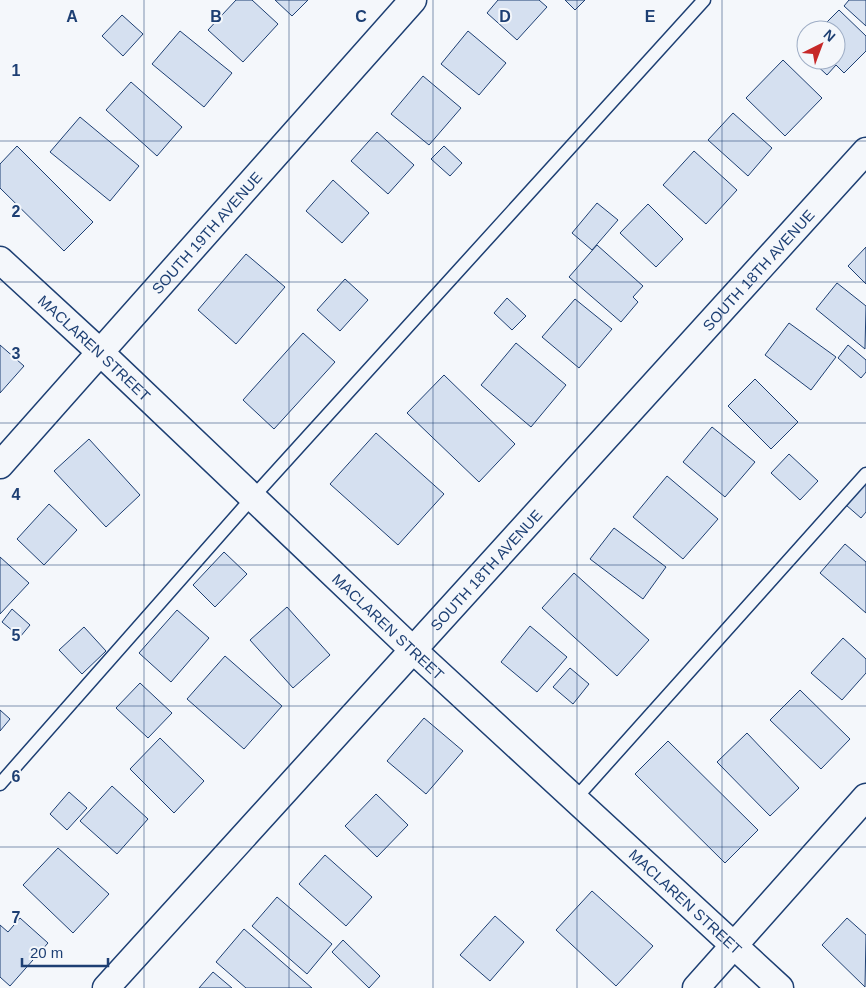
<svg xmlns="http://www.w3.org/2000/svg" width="866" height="988" font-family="Helvetica,sans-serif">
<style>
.building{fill:#d5e0f0;stroke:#1d3f73}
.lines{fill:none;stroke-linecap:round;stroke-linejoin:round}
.service-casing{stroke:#1d3f73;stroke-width:15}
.minor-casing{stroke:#1d3f73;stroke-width:29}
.service{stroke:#f4f7fb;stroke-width:12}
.minor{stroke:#f4f7fb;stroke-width:26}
.grid{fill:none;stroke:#1d3f73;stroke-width:1;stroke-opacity:0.55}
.labels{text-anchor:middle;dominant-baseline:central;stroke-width:4;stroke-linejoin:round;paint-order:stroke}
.street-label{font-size:15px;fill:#1d3f73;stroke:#f4f7fb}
.grid-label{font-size:16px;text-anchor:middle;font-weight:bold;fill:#1d3f73;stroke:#f4f7fb;stroke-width:4;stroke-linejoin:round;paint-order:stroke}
</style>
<rect width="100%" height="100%" fill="#f4f7fb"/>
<!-- building -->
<path class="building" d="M236,0H252L278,24L243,62L208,30Z
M275,0H308L292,16Z
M498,0H539L547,7L517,40L487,13Z
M565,0H585L575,10Z
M849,0H866V26L844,6Z
M839,10L866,36V51L844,73L836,65L827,75L811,60H836V30H819Z
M122,15L143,34L123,56L102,36Z
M180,31L232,73L204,107L152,64Z
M468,31L506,63L479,95L441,64Z
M783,60L822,98L785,136L746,98Z
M423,76L461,108L429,145L391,114Z
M131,82L182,127L157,156L106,110Z
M733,113L772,148L748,176L708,140Z
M80,117L139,166L110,201L50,152Z
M377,132L414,165L388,194L351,161Z
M17,146L93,222L64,251L0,188V164Z
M444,146L462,163L450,176L431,159Z
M694,151L737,190L706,224L663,185Z
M333,180L369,213L342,243L306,211Z
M597,203L618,220L592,250L572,233Z
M648,204L683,239L656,267L620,233Z
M597,245L643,286L633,297L638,302L621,322L569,277Z
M866,247V284L848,266Z
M246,254L285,287L236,344L198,310Z
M345,279L368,300L340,331L317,310Z
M837,283L866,306L865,349L816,309Z
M507,298L526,316L512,330L494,313Z
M575,299L612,329L579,368L542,337Z
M789,323L836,357L811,390L765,355Z
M303,333L335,362L274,429L243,400Z
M516,343L566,385L531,427L481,385Z
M0,345L24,366L0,393Z
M848,345L866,360V372L861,378L838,358Z
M444,375L515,444L479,482L407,413Z
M755,379L798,422L771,449L728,406Z
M712,427L755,462L725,497L683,462Z
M376,433L444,494L398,545L330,484Z
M89,439L140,495L106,527L54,471Z
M789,454L818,481L800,500L771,473Z
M667,476L718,519L683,559L633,517Z
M866,482V512L861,518L846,505Z
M49,504L77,530L44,565L17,539Z
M614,528L666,567L643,599L590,559Z
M845,544L866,562V613L820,573Z
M224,552L247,574L215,607L193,585Z
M0,557L29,583L0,614Z
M574,573L649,640L617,676L542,608Z
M287,607L330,655L293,688L250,640Z
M12,609L30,625L20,637L2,622Z
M177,610L209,638L171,682L139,653Z
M530,626L567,657L537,692L501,662Z
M84,627L106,651L82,674L59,650Z
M843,638L866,659V673L842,700L811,673Z
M225,656L282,706L244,749L187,699Z
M570,668L589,684L573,704L553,687Z
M140,683L172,713L148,738L116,708Z
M800,690L850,739L821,769L770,720Z
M0,710L10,719L0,731Z
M424,718L463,751L426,794L387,761Z
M747,733L799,788L770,816L717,762Z
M160,738L204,781L174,813L130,769Z
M668,741L758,830L725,863L635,774Z
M112,786L148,819L117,854L80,821Z
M69,792L87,808L67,830L50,814Z
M376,794L408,825L377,857L345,826Z
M58,848L109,894L73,933L23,885Z
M325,855L372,897L346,926L299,884Z
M592,891L653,946L616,986L556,930Z
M277,897L332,944L307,974L252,926Z
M495,916L524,942L490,981L460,955Z
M20,918L48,943L10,986L0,977V925L8,932Z
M847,918L866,935L865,987L822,945Z
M244,929L312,988H246L216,962Z
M343,940L380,976L369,988L332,952Z
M213,972L232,988H199Z"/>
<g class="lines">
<defs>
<path id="service" d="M0,784L253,497L704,0
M575,799L866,474"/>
<g id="minor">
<path id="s1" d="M0,260L101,353L412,649L780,988"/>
<path id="s2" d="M0,465L413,0"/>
<path id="s3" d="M106,988L866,151"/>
<path d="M696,988L866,797"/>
</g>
</defs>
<!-- service casing -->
<use href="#service" class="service-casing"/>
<!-- minor casing -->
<use href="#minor" class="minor-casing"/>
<!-- service -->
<use href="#service" class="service"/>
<!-- minor -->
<use href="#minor" class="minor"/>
</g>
<!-- grid -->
<path class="grid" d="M144,0V988M289,0V988M433,0V988M577,0V988M722,0V988M0,141H866M0,282H866M0,423H866M0,565H866M0,706H866M0,847H866"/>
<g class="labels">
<!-- street labels -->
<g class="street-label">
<text stroke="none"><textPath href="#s2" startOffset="311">SOUTH 19TH AVENUE</textPath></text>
<text stroke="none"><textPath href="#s3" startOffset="970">SOUTH 18TH AVENUE</textPath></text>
<text stroke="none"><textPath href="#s1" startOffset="129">MACLAREN STREET</textPath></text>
<text stroke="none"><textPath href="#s3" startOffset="565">SOUTH 18TH AVENUE</textPath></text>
<text stroke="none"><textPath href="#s1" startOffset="534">MACLAREN STREET</textPath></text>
<text stroke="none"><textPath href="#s1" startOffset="939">MACLAREN STREET</textPath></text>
</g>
</g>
<g class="grid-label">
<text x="72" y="22">A</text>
<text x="216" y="22">B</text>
<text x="361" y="22">C</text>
<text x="505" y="22">D</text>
<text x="650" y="22">E</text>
<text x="16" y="76">1</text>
<text x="16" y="217">2</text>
<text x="16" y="359">3</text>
<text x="16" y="500">4</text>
<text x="16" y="641">5</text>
<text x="16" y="782">6</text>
<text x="16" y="923">7</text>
</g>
<!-- north arrow -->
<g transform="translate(821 45) rotate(42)"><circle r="24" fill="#f4f7fb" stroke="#9eadc5"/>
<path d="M0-4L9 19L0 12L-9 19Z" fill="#c62828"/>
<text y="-8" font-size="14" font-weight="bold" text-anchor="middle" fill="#1d3f73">N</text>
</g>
<!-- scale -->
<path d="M22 958v8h86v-8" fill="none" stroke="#1d3f73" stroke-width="2.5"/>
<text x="30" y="958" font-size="15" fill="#1d3f73" stroke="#f4f7fb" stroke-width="4" paint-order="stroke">20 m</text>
</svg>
